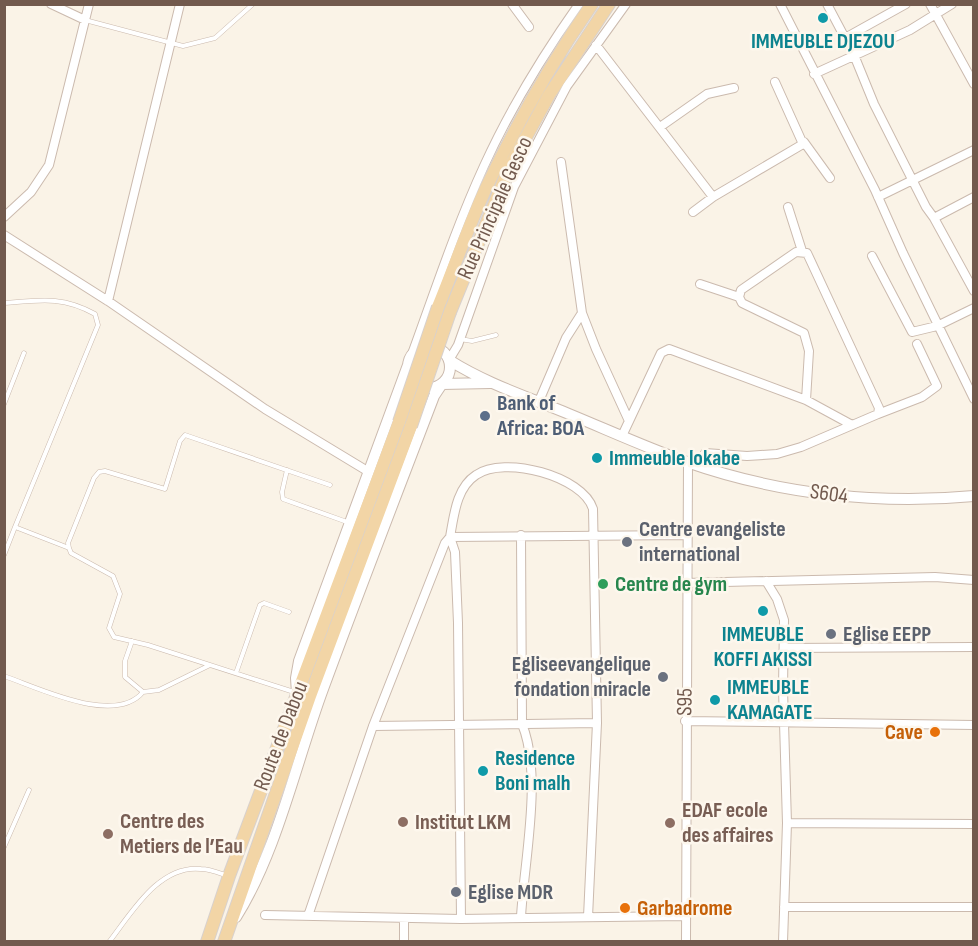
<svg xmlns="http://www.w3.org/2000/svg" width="978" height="946" font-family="'Sofia Sans Condensed',sans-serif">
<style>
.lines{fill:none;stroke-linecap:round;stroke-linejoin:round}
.service-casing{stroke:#cbbaae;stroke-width:5}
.minor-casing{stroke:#cbbaae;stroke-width:10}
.tertiary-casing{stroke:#cbbaae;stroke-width:12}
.primary-casing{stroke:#d8d1cd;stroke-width:14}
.service{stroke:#fff;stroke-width:4}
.minor{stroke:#fff;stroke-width:8}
.tertiary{stroke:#fff;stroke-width:10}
.primary{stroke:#f2d5a6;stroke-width:12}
.primary-bridge-casing{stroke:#d8d1cd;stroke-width:14;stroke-linecap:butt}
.primary-bridge{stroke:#f2d5a6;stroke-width:12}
.culture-dot{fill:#0f9aa8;stroke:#fdf7ed;stroke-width:2}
.service-dot{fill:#5c6f8a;stroke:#fdf7ed;stroke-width:2}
.worship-dot{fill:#6b7280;stroke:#fdf7ed;stroke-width:2}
.leisure-dot{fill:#2e9e5b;stroke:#fdf7ed;stroke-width:2}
.food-dot{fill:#e8710a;stroke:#fdf7ed;stroke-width:2}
.education-dot{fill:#8d6e63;stroke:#fdf7ed;stroke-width:2}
.labels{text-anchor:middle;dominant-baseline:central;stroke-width:5;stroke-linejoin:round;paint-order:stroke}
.culture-label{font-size:22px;font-weight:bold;fill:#0d838f;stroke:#fdf7ed;text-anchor:start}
.street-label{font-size:22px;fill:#725a4e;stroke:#fdf7ed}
.service-label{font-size:22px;font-weight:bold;fill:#4e5e75;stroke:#fdf7ed;text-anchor:start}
.worship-label{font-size:22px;font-weight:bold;fill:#5b616d;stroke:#fdf7ed;text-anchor:start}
.leisure-label{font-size:22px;font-weight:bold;fill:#27864d;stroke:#fdf7ed;text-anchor:start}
.food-label{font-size:22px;font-weight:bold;fill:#c56008;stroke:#fdf7ed;text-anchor:end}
.education-label{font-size:22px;font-weight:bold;fill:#785e54;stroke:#fdf7ed;text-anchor:start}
</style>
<rect width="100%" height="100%" fill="#faf3e7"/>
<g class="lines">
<defs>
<path id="service" d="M85,20L183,46L215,38L253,4
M4,303C41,300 63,296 95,314L98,325L15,527L69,548L71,553L113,576L120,594L109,628L114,637L148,645L294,692
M460,339L472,341L496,335
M4,404L24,353
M287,470L282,492L283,499L347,522
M69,548L68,543L94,478L99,472L105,471L165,489L180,441L185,435L330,485
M4,555L15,527
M132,641L125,661V677L143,692L159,690L210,665
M236,673L260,605L264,603L289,612
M4,676C39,688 115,726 143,692
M4,847L29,790
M109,942C131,914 159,864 201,869C210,869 219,873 228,876"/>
<path id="minor" d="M51,4L85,20
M512,4L529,27
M780,4L875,190L903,253L974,399
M827,4L854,55L874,104L926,207L934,218
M930,4L974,84
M845,38L906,4
M596,45L713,197
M814,74L910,30L952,4
M660,127L707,94L734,88
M804,142L830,178
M878,197L974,150
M974,197L934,218L974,291
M788,207L802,251
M693,212L713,197L803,144L775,82
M4,217L31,192L49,165L89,4
M4,235L108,301L265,409L369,472
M872,256L912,332L937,326L974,308
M700,284L739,297L742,303L804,333L809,351L806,400
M108,301L180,4
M582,313L596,349L629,421
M412,354C435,291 456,227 484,166C510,109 543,55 579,4
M449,360L458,345L514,187L567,86L626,4
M539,401L566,338L582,313L561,162
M878,414L922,397L937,386L917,344
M622,436L661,353L669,349L806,400L852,425
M699,466L705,453L747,456L777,454L801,447L878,414L879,408L807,253L796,252L741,290L739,297
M521,535L522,724C543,775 524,861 521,917
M766,581L777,599L784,620L783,689L787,823L783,942
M686,583L935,577L974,580
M785,648L974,647
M685,721L974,725
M373,726L597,723
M787,823L974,824
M784,907H974
M265,915L461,919L685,916
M308,916L373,726L445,543L450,537C454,516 456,488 476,475C504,455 583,476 593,509L597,723L588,917
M461,919L458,623L455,552L450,537L687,535
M404,942V918
M686,942L688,463"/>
<path id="tertiary" d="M408 367a21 21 0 1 1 42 0a21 21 0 1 1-42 0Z
M449,360C487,384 528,397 569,414C608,430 647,448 687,462C778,494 878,505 974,496
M297,693L296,678L299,661L408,365
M236,917C277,852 296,762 323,689C359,591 397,493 434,396L442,384L490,383"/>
<path id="primary" d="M438,307C454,268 468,227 486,188C517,123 551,63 592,4
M450,312L509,168L549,95L609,4
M207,942L229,876L399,422
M224,942L310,696L411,426"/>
</defs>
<!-- service casing -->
<use href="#service" class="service-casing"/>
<!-- minor casing -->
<use href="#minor" class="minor-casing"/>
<!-- tertiary casing -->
<use href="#tertiary" class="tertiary-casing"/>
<!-- primary casing -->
<use href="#primary" class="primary-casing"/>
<!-- service -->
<use href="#service" class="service"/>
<!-- minor -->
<use href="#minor" class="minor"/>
<!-- tertiary -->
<use href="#tertiary" class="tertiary"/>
<!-- primary -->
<use href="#primary" class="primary"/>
<defs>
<path id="primary-bridge" d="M399,422L438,307
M411,426L450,312"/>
</defs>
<!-- primary-bridge casing -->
<use href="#primary-bridge" class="primary-bridge-casing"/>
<!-- primary-bridge -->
<use href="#primary-bridge" class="primary-bridge"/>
</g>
<!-- markers -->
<g class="culture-dot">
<circle cx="823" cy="18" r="6"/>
<circle cx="597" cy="458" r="6"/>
<circle cx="763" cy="611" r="6"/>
<circle cx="715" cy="700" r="6"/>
<circle cx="483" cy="771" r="6"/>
</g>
<circle class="service-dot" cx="485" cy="416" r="6"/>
<g class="worship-dot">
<circle cx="627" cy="542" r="6"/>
<circle cx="831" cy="634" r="6"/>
<circle cx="663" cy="677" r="6"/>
<circle cx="456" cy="892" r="6"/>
</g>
<circle class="leisure-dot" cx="603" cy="584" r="6"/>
<g class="food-dot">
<circle cx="935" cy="732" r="6"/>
<circle cx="625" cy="908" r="6"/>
</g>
<g class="education-dot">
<circle cx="403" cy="822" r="6"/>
<circle cx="670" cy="823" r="6"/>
<circle cx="108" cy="834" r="6"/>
</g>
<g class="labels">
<!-- culture labels -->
<g class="culture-label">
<text x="823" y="41" text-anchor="middle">IMMEUBLE DJEZOU</text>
<text x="609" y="458">Immeuble lokabe</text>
<text x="763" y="634" text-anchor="middle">IMMEUBLE<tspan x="763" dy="25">KOFFI AKISSI</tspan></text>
<text x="727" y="687">IMMEUBLE<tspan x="727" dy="25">KAMAGATE</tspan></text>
<text x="495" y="758">Residence<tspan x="495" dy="25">Boni malh</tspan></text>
</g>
<!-- street labels -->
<g class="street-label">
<text transform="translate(495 208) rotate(-66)">Rue Principale Gesco</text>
<text transform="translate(829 494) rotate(8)">S604</text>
<text transform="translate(685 702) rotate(-89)">S95</text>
<text transform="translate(281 736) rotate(-69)">Route de Dabou</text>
</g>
<!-- service labels -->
<g class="service-label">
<text x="497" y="403">Bank of<tspan x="497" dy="25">Africa: BOA</tspan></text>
</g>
<!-- worship labels -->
<g class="worship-label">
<text x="639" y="529">Centre evangeliste<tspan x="639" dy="25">international</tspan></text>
<text x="843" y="634">Eglise EEPP</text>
<text x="651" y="664" text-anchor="end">Egliseevangelique<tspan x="651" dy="25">fondation miracle</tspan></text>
<text x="468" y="892">Eglise MDR</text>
</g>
<!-- leisure labels -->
<g class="leisure-label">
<text x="615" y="584">Centre de gym</text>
</g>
<!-- food labels -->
<g class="food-label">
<text x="923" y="732">Cave</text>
<text x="637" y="908" text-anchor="start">Garbadrome</text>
</g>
<!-- education labels -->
<g class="education-label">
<text x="682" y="810">EDAF ecole<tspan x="682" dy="25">des affaires</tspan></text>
<text x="120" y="821">Centre des<tspan x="120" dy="25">Metiers de l’Eau</tspan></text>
<text x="415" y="822">Institut LKM</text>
</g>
</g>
<!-- border -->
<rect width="978" height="946" fill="none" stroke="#725a4e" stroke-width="12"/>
</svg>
